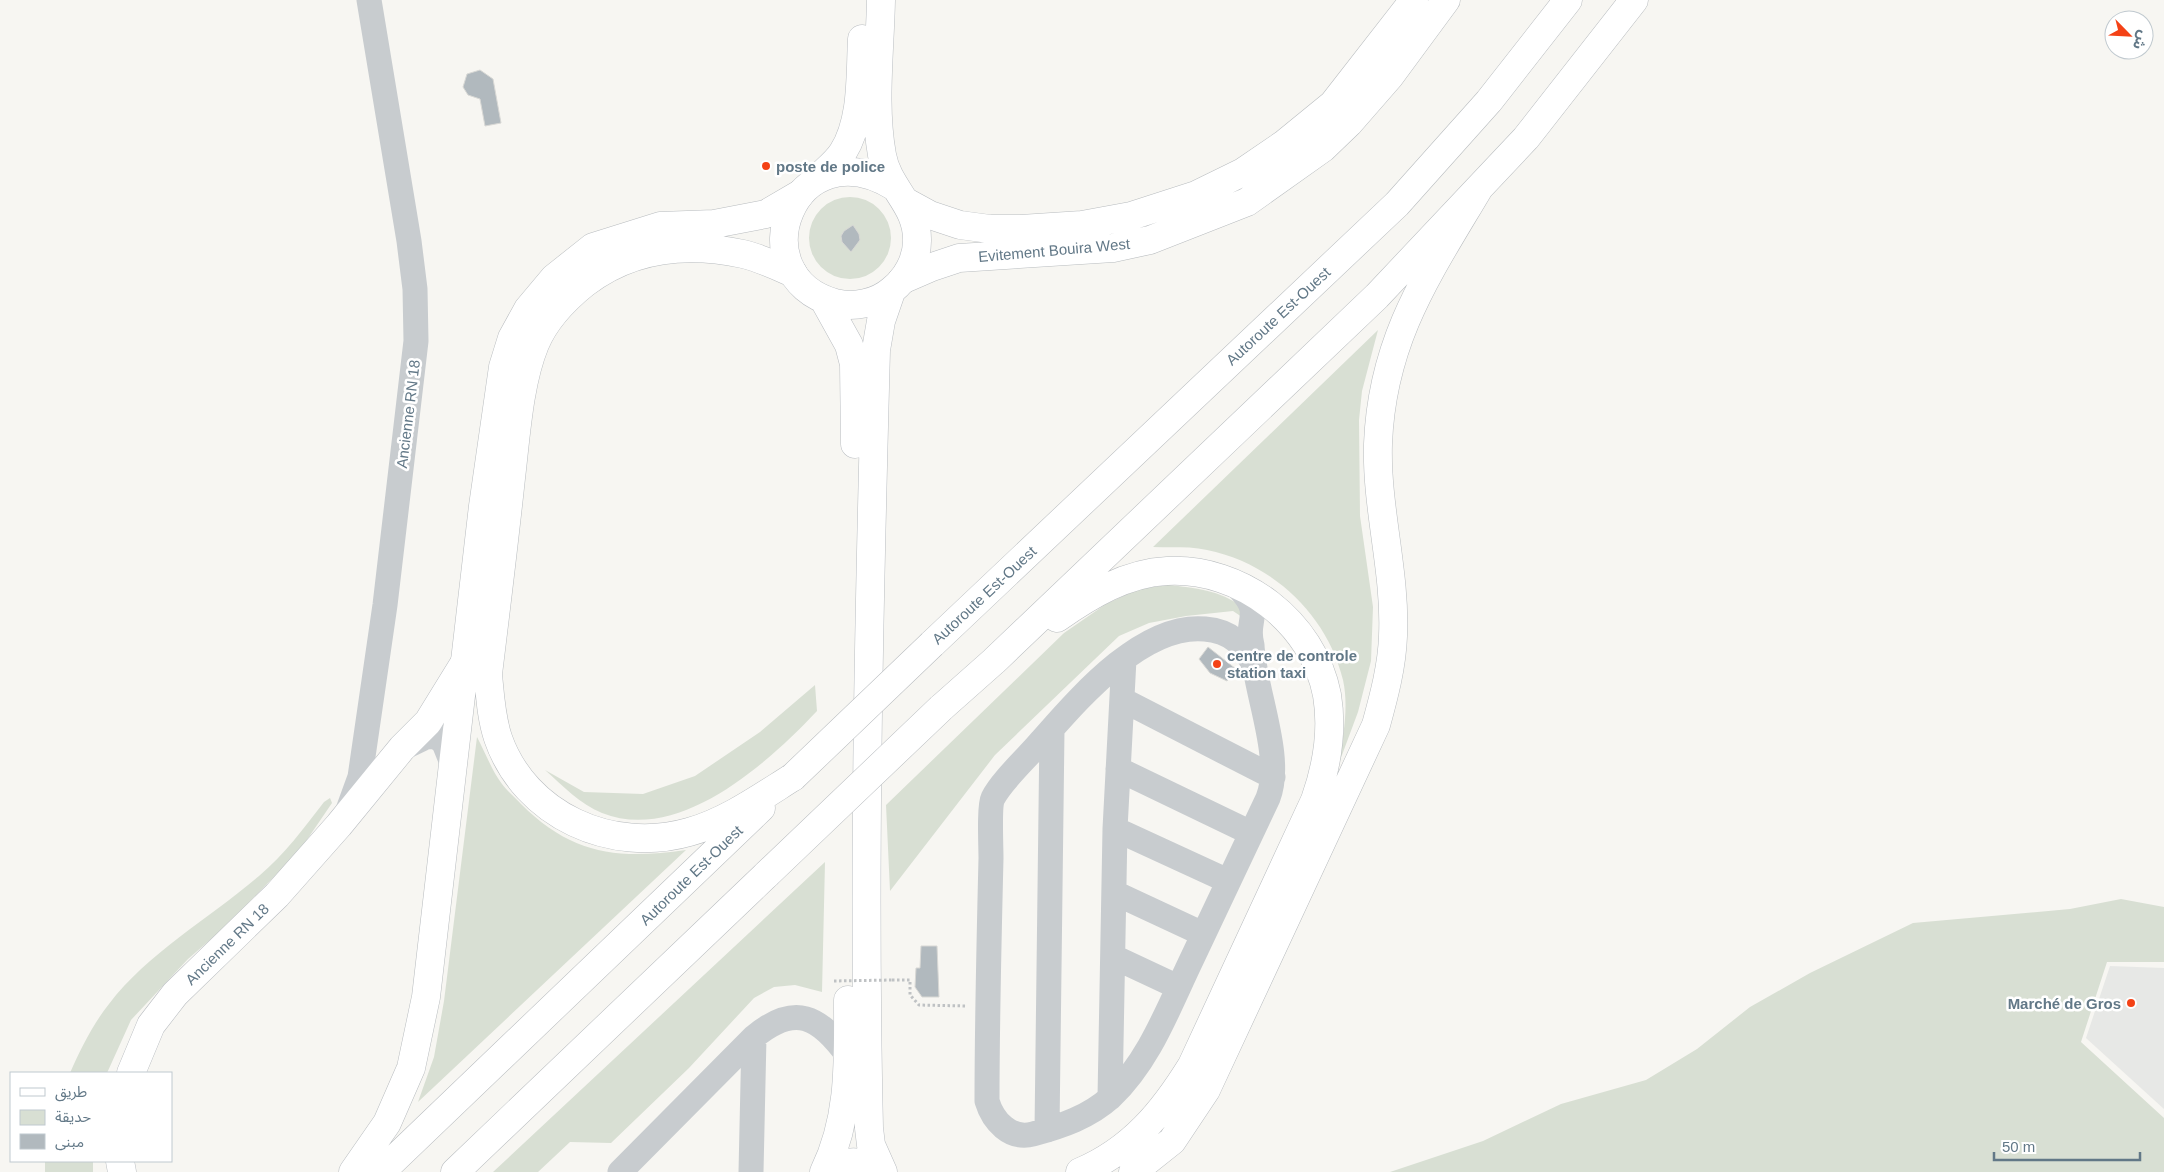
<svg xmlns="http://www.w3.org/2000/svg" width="2164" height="1172" font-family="Arial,'Noto Sans Arabic',sans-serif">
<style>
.built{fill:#e7e8e6}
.green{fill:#d8dfd3}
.building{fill:#b1b9be;stroke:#d8d8d5}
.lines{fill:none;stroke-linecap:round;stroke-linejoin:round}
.major-casing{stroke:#b9bdc1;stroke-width:29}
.highway-casing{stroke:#b8bcbf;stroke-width:29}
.path{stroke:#bfc2c4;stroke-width:3;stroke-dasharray:2.5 2.5;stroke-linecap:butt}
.minor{stroke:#c8cccf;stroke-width:25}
.major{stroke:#fff;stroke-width:28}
.highway{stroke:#fff;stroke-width:28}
.highway-bridge-casing{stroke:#b8bcbf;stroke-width:29;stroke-linecap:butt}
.path-bridge{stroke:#bfc2c4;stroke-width:3;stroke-dasharray:2.5 2.5;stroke-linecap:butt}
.highway-bridge{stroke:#fff;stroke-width:28}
.poi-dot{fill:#f44216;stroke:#fff;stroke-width:2}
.labels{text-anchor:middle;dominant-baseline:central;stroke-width:5;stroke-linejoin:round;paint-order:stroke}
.poi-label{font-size:15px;font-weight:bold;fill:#627887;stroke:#fff;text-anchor:start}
.street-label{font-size:15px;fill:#627887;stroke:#fff}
</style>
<rect width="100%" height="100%" fill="#f7f6f2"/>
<!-- built -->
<path class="built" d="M2110,966L2164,968V1109L2086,1038Z"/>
<!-- green -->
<path class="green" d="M809 238a41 41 0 1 1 82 0a41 41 0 1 1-82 0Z
M1378,330L1362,391L1359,420L1360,516L1373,607L1371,661L1358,712L1339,763C1343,737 1349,707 1343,680C1327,614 1272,563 1207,550C1190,546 1171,548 1153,547Z
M1168,585C1195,588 1220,590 1242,607V617L1233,611L1186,616L1149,623L1119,636L995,755L890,891L886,805L1064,633L1106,604L1139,589Z
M815,685L817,711C768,763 679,844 602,813C580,804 563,786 545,770L584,792L643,794L695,776L760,732Z
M477,737C485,752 492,771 502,784C507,791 515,797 521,804C571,854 617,860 686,850L418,1102L434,1057L444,1001Z
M330,798L332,803L300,850L226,926L188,959L131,1020L107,1073H70C80,1050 93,1024 109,1004C149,952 210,918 259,876C284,855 304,828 324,802Z
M825,862L822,992L795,985L774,987L754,998L689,1068L611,1143L570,1142L538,1172H493Z
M2121,899L2164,907V962H2107L2081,1042L2164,1118V1172H1390L1483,1141L1561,1104L1646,1080L1697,1049L1750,1007L1810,973L1913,923L2070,909Z
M45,1161H93V1172H45Z"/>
<!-- building -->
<path class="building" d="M480,70L493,79L501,123L485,126L480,99L468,95L463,87L467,74Z
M853,225L859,234L860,240L851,252L842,242L841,236L844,231Z
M1208,647L1236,669L1227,681L1210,673L1199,659Z
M921,946H937L939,997H922L915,987L916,968H920Z"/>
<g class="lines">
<defs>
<path id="major" d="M881,0C880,51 873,105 882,155C888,189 918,205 917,241C917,260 906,279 892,290C877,303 854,308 835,303C737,276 793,124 895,187
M816,180C825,171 837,162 843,152C863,120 860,75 862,39
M824,300L849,345L854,364L855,444
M131,1073L151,1025L175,994L277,895L339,825L402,748L428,722L465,662
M120,1161L122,1172
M824,1172C851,1117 848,1060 848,1000
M826,1172C842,1159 865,1159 881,1172
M883,1172L871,1145L869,1128C863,869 869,610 876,350L881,321L891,292"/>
<path id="highway" d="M908,203L930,215L960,225L990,229H1021L1082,225L1131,216L1196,195L1243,172L1284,144L1333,104L1414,0
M793,273C777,266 760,258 743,254C687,242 631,248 585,283C565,299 545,320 535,344C519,383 516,436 511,478C504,544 496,609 488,674C490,695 491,717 498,738C525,816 612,854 689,832C726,822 761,797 793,777
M902,280L932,267L959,258L1113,248L1150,240L1247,202L1323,148L1349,123L1390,76L1446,0
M1057,618C1090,595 1126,573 1167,571C1241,567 1313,622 1327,695C1333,731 1327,766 1315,800L1192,1065C1163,1112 1132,1150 1080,1172
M932,644L1397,204L1489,101L1568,0
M941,708L994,661L1377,296L1526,138L1634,0
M353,1172L387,1123L411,1068L426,997L483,506L503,367L512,338L528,309L554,278L593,247L660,226L714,224L766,214L800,194
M381,1172L761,808
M455,1172L767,874
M1133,1172L1172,1141L1206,1090L1376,725C1384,696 1392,666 1393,636C1396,572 1376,508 1378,444C1382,339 1428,274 1479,188"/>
</defs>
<!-- major casing -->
<use href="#major" class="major-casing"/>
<!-- highway casing -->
<use href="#highway" class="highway-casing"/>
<!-- path -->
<path class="path" d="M892,980H910V995L919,1005L967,1006"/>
<!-- minor -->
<path class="minor" d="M1233,582C1239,589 1250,598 1252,609C1254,622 1247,627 1252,645C1254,690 1284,757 1268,798C1242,853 1216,908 1190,963C1168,1009 1149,1061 1111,1097C1089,1117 1062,1126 1033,1134C1010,1140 993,1121 987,1101C987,1020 989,939 991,858C991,847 989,806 993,798C1002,780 1029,756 1042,740C1080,697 1143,623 1205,629C1231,631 1245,645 1255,668
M1123,700L1273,777
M401,749L426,737L436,736L444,743L452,763
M1118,769L1251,833
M348,810L360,777L385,605L416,341L415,289L409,241L369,0
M1115,829L1228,881
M1115,893L1203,934
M1114,957L1178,987
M1110,1098L1115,829L1124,659
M1047,1130L1052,730
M620,1172L754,1037C795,1003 819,1016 848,1056
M751,1172L754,1037"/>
<!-- major -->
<use href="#major" class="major"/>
<!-- highway -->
<use href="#highway" class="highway"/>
<defs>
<path id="highway-bridge" d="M793,777L932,644
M767,874L941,708"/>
</defs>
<!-- highway-bridge casing -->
<use href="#highway-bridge" class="highway-bridge-casing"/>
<!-- path-bridge -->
<path class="path-bridge" d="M834,981L892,980"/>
<!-- highway-bridge -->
<use href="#highway-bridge" class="highway-bridge"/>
</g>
<!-- markers -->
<g class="poi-dot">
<circle cx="766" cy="166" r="5"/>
<circle cx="1217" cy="664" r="5"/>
<circle cx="2131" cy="1003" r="5"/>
</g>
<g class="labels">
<!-- poi labels -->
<g class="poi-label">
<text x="776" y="166">poste de police</text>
<text x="1227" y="655">centre de controle<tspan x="1227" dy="17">station taxi</tspan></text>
<text x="2121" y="1003" text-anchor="end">Marché de Gros</text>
</g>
<!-- street labels -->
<g class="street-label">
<text transform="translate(1054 250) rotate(-5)">Evitement Bouira West</text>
<text transform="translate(1278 316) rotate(-43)">Autoroute Est-Ouest</text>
<text transform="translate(408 414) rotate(-83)">Ancienne RN 18</text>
<text transform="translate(984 595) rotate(-43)">Autoroute Est-Ouest</text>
<text transform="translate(691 875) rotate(-44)">Autoroute Est-Ouest</text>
<text transform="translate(227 944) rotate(-44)">Ancienne RN 18</text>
</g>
</g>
<!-- legend -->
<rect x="10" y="1072" width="162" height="90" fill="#ffffff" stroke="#c0c9cf"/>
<rect x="20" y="1088" width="25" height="8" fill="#ffffff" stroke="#c0c9cf"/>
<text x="55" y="1097" font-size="15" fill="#627887">طريق</text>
<rect x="20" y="1110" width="25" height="15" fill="#d8dfd3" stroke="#c0c9cf"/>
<text x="55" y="1122" font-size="15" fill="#627887">حديقة</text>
<rect x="20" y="1134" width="25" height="15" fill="#b1b9be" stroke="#c0c9cf"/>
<text x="55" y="1147" font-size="15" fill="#627887">مبنى</text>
<!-- north arrow -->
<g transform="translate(2129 35) rotate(114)"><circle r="24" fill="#ffffff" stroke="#c0c9cf"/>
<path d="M0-4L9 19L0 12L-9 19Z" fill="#f44216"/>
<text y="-8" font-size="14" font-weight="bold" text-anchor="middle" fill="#627887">ش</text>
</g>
<!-- scale -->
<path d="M1994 1152v8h146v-8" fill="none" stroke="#627887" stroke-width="2.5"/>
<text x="2002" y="1152" font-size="15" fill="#627887" stroke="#ffffff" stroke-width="4" paint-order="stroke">50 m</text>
</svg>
